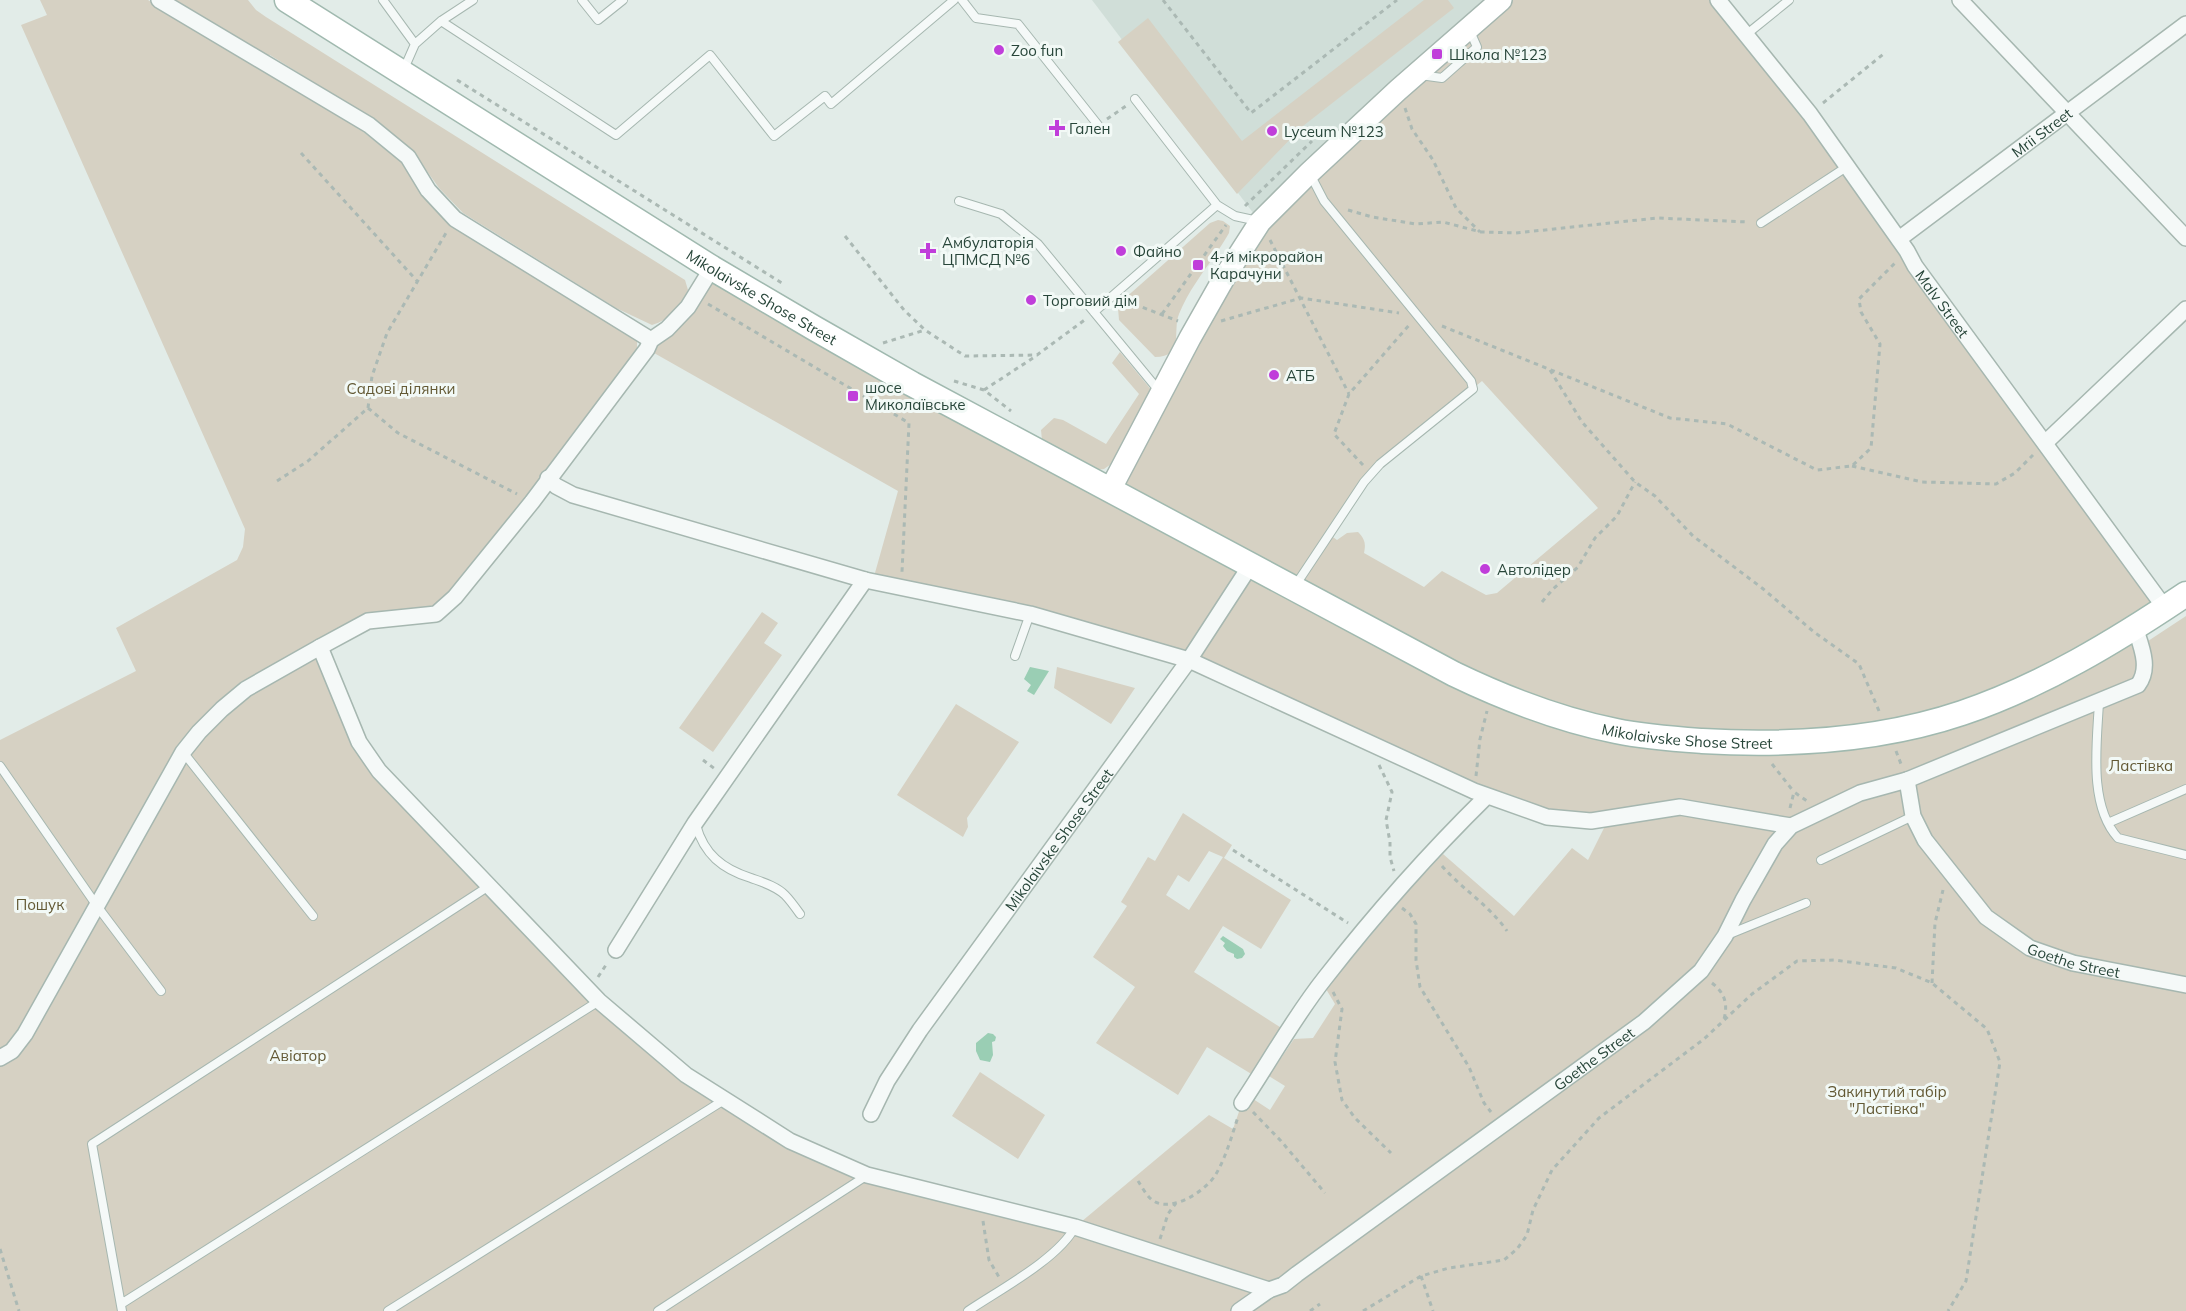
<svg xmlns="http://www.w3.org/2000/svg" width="2186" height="1311" font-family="Mulish,sans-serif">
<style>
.built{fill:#d0ded8}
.green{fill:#d6d1c3;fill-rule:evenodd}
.water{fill:#9aceb4}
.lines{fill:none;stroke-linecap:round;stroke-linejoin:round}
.lane-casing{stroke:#a6b7b0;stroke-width:10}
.street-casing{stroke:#a6b7b0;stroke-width:18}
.secondary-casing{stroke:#a6b7b0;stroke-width:24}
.primary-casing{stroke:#a0b9af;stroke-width:27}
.path{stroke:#abb9b4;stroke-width:3;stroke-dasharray:4.5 4.5;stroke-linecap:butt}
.lane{stroke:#f5f9f8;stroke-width:8}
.street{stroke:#f5f9f8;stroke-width:15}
.secondary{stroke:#fff;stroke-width:21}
.primary{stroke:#fff;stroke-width:24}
.poi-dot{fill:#c03eda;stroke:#f2f9f6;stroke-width:2}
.labels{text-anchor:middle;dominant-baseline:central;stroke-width:6;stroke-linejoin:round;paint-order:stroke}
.poi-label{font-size:15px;fill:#28463a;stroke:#f2f9f6;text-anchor:start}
.street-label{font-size:15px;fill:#28463a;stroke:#f2f9f6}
.park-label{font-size:15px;fill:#635934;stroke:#f2f9f6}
</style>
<rect width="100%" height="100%" fill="#e2ece8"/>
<!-- built -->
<path class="built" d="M1092,0H1501L1260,222Z"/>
<!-- green -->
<path class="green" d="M40,0H148L361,130L401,162L423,197L450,225L637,341V352L524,500L450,593L434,608L367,615L320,647L359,742L599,1001L724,1100L868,1175L1075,1227L1209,1115L1233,1129L1242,1103L1247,1095L1270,1110L1285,1086L1269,1076L1294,1039L1313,1038L1335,1004L1326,989L1408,891L1443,854L1514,916L1572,848L1588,860L1608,820L1547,817L1189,660L873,580L898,491L647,349L712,268L1110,490L1260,222L1501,0H1718L2165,608L2136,627L2142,645L2186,616V1311H0V740L136,671L116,628L237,560L243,547L245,529L21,25L47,15ZM1482,381L1598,508L1497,593L1486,595L1442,571L1424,587L1364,553C1366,544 1365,539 1358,532L1347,533L1337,540L1330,535L1380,464Z
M167,0H248L256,10L266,17L685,280L688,290C680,307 670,320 652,325L616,308L463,213L439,188L416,156L379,123L270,55L263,59Z
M1424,0H1448L1454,8L1303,126L1237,194L1118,42L1148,18L1242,141Z
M1218,220L1223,221L1230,226L1229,233C1214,260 1191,284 1179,314C1172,331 1185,357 1155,357L1119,320L1118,308L1123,300L1210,223Z
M1120,352L1153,392L1117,460L1104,469L1095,470L1042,440L1041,430L1054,418L1063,420L1106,444L1139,394L1112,363Z
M762,612L778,623L764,643L782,655L713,752L679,728Z
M1057,667L1135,688L1111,724L1054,688Z
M956,704L1019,742L967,818L968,827L963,837L897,795Z
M1183,813L1232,845L1224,858L1291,900L1261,949L1223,926L1194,972L1283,1029L1253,1075L1207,1047L1178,1095L1096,1043L1135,987L1093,957L1127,906L1121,902L1148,857L1155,861ZM1209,851L1223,857L1189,910L1166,895L1178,875L1189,882Z
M980,1072L1045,1115L1018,1159L952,1116Z"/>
<!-- water -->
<path class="water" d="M1030,667L1049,671L1034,695L1027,691L1031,685L1024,679Z
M1223,936L1243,949L1245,954L1242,958L1237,959L1234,957V954L1227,951L1223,946L1225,943L1220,939Z
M988,1033L993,1034L996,1037L995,1041L992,1042L993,1055L990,1062L980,1060L976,1051V1043Z"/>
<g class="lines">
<defs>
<path id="lane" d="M383,0L415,44L404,69
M582,0L598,20L623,0
M962,0L976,18L1018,24L1098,125
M441,21L616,135L710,55L774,136L825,96L831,104L954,0
M1747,34L1789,0
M415,44L441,21L473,0
M1420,75L1442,78L1477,47L1470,31
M1135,99L1217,205L1235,216L1258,221
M959,201L1001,214L1038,244L1160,392
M1761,223L1848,166
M1094,312L1217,205
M1295,586L1364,482L1380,464L1473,389L1471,381L1324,201L1310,174
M1015,656L1030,614
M2099,702C2097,743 2088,805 2118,838L2186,855
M183,752L313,916
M0,766L97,906L161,991
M2108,823L2186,789
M696,825C704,854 722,869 751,878C762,882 776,886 785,895C790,900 795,907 800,914
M1821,860L1913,816
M1727,935L1806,903
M121,1304L599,1001
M122,1311L92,1144L489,886
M388,1311L724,1100
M658,1311L866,1176
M968,1311C999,1290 1058,1259 1075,1227"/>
<g id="street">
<path d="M159,0L369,125L408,157L428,190L455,219L651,340"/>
<path id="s1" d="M1718,0L1810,114L1907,251L1915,266L2165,608"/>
<path d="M1960,0L2186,238"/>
<path id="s2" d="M1899,239L2186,24"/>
<path d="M2045,443L2186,309"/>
<path d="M548,478L556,486L573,495L865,580L1030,614L1189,660L1474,791L1547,817L1591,821L1680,807L1791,826"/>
<path d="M320,647L359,742L379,771L599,1001L686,1075L790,1141L867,1175L1075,1227L1269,1290"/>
<path id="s3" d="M1907,780L1913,816L1925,840L1986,917L2030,948L2073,963L2186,985"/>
<path d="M616,950L695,823L865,580"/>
<path d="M0,1058L12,1051L25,1034L183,752L199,732L222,709L246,689L320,647L368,621L436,614L455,597L532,502L647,349L651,340L667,329L688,307L712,268"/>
<path d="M1242,1103C1270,1061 1294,1017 1325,978C1375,914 1429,853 1486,797"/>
<path id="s4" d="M871,1114L887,1081L920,1030L1189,660L1250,566"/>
<path id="s5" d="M1239,1311L1269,1290L1283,1285L1297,1274L1644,1022L1701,971L1725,936L1743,900L1775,844L1791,826L1860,793L1907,780L2138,685C2151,668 2141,646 2135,627"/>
</g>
<path id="secondary" d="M1110,490L1190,338L1224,278L1260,222L1309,173L1398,90L1501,0"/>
<g id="primary">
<path id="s6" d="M287,0L712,268L814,328L912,384L1454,674C1506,699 1560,720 1616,731C1645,737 1674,739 1702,741C1789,746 1879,741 1962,713C2042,686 2116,641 2186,594"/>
</g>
</defs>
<!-- lane casing -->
<use href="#lane" class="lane-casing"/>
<!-- street casing -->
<use href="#street" class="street-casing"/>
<!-- secondary casing -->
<use href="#secondary" class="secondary-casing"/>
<!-- primary casing -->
<use href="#primary" class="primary-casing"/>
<!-- path -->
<path class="path" d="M1163,0L1251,113L1397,0
M457,80L785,285
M1823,103L1886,52
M1405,108L1412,129L1433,160L1456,208L1480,232
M1107,119L1126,106
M301,153L418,282
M1245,206L1312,141
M1348,210L1372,217L1416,224L1443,222L1481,232L1516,233L1657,218L1748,222
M845,236L904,310L925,330L965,356L1037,355L1086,319
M1270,240L1349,394
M1126,301L1178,321
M708,304L909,423L902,572
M1162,314L1226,225
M1221,321L1301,298L1399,313
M1442,326L1670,418L1727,424L1817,470L1852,466L1871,448L1880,344L1861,312L1859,299L1895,263
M883,343L925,330
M1550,370L1582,422L1635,482L1655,496L1693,536L1762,588L1814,632L1859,664L1879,711
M954,381L984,390L1011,411
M984,390L1036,356
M368,408L398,433L517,494
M1363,465L1334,434L1349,394L1410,324
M1852,466L1922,482L1996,484L2015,473L2033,455
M277,481L308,461L368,408L372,376L387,333L446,233
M1542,602L1553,589L1578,567L1595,538L1617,516L1635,482
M1896,751L1901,764
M703,760L715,769
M1772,764L1794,792
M1379,765L1392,792L1386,820L1390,842V857L1394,871
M1476,776L1480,739L1487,711
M1790,808L1794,792L1807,801
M1233,850L1348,923
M1442,866C1462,889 1490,906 1507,931
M1402,908L1410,914L1416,924V960L1420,987L1469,1067L1484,1103L1491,1112
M598,977L608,962
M1712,983C1725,993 1728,1004 1724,1019
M1932,983L1935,923L1943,890
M1333,992L1342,1009L1335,1062L1342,1100L1355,1118L1391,1153
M1253,1112L1281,1141L1325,1193
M1138,1181C1142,1187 1146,1195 1152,1200C1171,1214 1206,1191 1216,1174C1226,1157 1232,1135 1238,1117
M983,1221L989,1260L999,1277
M1160,1239L1168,1214L1176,1203
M0,1249L19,1311
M1421,1276L1433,1311
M1310,1311L1320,1304
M1363,1311L1421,1276L1449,1268L1504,1260L1517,1249L1527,1235L1533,1210L1552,1170L1599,1118L1704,1039L1752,994L1797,961L1834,960L1896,968L1932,983L1987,1029L2000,1062L1966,1281L1948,1311"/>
<!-- lane -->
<use href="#lane" class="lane"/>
<!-- street -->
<use href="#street" class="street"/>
<!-- secondary -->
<use href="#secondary" class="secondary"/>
<!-- primary -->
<use href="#primary" class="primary"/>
</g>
<!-- markers -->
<g class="poi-dot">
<circle cx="999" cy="50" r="6"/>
<rect x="1431" y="48" width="12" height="12" rx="3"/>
<path d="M1054 119h6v6h6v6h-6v6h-6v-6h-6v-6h6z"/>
<circle cx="1272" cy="131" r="6"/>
<path d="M925 242h6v6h6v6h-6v6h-6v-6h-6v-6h6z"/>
<circle cx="1121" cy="251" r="6"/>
<rect x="1192" y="259" width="12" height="12" rx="3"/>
<circle cx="1031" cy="300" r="6"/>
<circle cx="1274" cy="375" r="6"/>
<rect x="847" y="390" width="12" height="12" rx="3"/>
<circle cx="1485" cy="569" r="6"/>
</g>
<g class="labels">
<!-- poi labels -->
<g class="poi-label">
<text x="1011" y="50">Zoo fun</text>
<text x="1449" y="54">Школа №123</text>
<text x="1069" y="128">Гален</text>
<text x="1284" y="131">Lyceum №123</text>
<text x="942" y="242">Амбулаторія<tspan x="942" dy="17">ЦПМСД №6</tspan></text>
<text x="1133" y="251">Файно</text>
<text x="1210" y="256">4-й мікрорайон<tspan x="1210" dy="17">Карачуни</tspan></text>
<text x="1043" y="300">Торговий дім</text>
<text x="1286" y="375">АТБ</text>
<text x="865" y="387">шосе<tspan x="865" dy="17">Миколаївське</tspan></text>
<text x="1497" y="569">Автолідер</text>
</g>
<!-- street labels -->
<g class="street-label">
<text stroke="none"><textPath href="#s2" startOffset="178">Mrii Street</textPath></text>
<text stroke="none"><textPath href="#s6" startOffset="560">Mikolaivske Shose Street</textPath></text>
<text stroke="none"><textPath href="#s1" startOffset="378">Malv Street</textPath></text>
<text stroke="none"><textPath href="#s6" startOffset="1592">Mikolaivske Shose Street</textPath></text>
<text stroke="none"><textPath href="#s4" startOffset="333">Mikolaivske Shose Street</textPath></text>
<text stroke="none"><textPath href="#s3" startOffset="261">Goethe Street</textPath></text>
<text stroke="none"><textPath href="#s5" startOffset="436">Goethe Street</textPath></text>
</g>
<!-- park labels -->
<g class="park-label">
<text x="401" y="388">Садові ділянки</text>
<text x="2141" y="765">Ластівка</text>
<text x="40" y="904">Пошук</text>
<text x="298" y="1055">Авіатор</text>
<text x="1887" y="1091">Закинутий табір<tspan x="1887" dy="17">"Ластівка"</tspan></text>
</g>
</g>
</svg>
